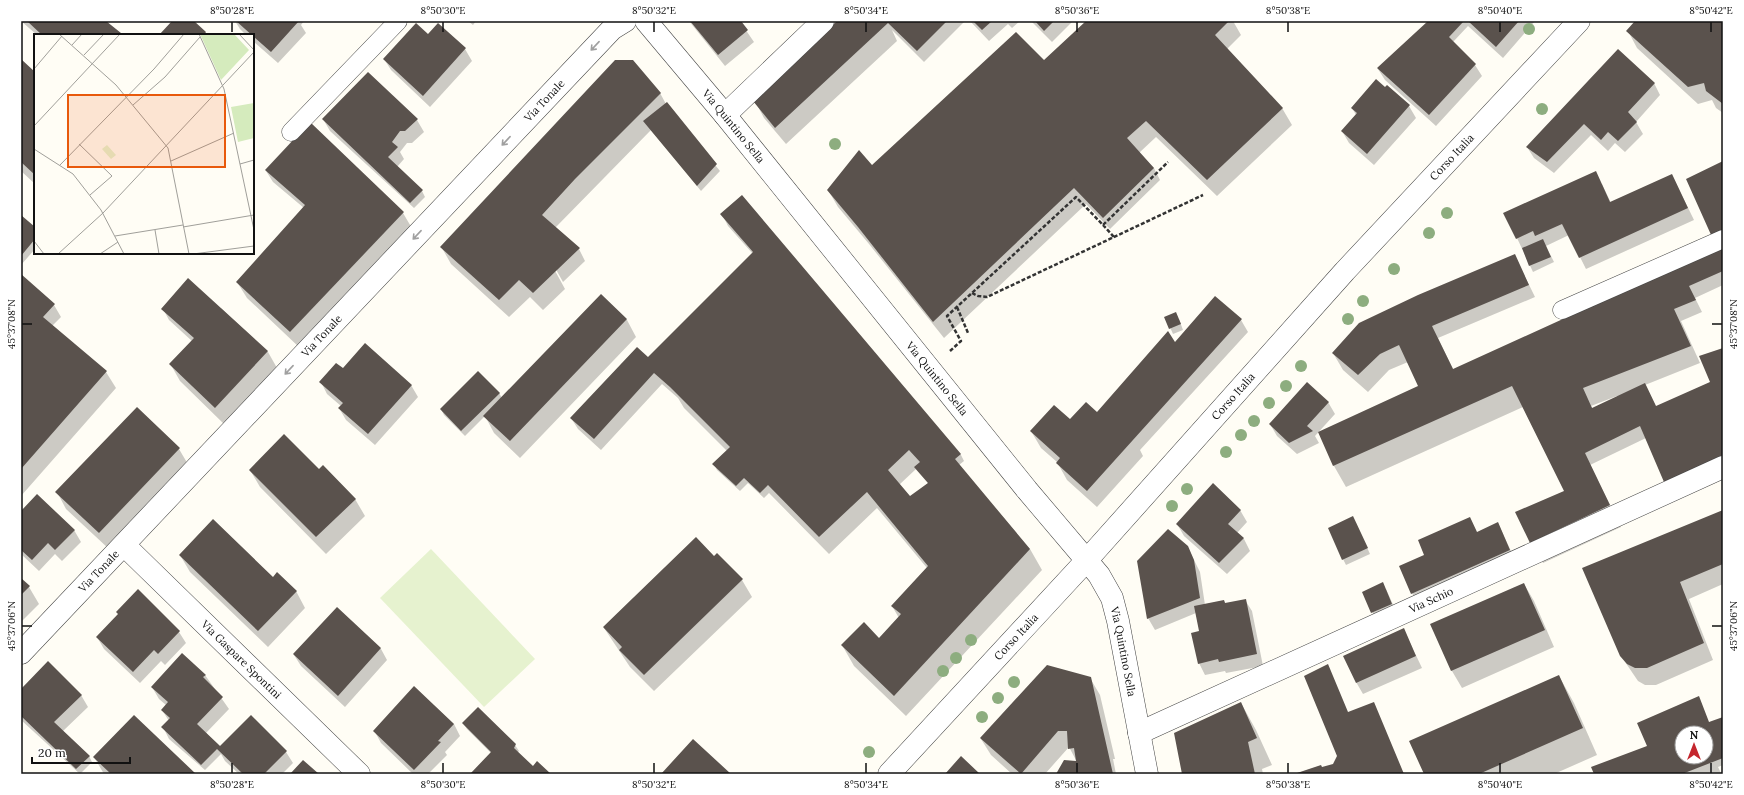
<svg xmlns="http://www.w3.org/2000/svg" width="1744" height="795" font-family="Lora,serif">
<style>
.pitch{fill:#e6f2cf}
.shadow{fill:#0003;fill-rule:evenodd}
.building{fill:#5a524d;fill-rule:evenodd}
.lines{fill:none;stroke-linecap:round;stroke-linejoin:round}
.service-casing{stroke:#444;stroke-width:19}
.minor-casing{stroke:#444;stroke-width:23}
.tertiary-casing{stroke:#444;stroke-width:23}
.path{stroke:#333;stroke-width:2.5;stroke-dasharray:4 2;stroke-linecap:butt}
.service{stroke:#fff;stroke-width:18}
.minor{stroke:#fff;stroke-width:22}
.tertiary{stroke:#fff;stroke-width:22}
.tree{fill:#8dad7f}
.oneway{stroke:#a0a0a0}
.ticks{fill:none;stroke:#111;stroke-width:1.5}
.labels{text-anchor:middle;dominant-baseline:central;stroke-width:4;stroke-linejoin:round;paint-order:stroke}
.street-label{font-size:11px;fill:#111;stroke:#fff}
.inset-road{fill:none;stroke:#a09f9a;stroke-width:1}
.view{fill:#e8590c;fill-opacity:0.15;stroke:#e8590c;stroke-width:2}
.inset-edge{fill:none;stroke:#111;stroke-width:2}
.neatline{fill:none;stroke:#111;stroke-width:1.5}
.ticks-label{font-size:10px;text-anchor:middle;fill:#111}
</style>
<rect width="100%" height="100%" fill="#fffdf5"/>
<!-- pitch -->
<path class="pitch" d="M431,549L535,659L484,707L380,598Z"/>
<!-- shadow -->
<path class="shadow" d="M21,21H105L121,35H37Z
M235,21H304L301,25L306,33L278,63L253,41V35H246L240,29Z
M468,21H476L473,25Z
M689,21H744L741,23L754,42L725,66Z
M838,21H965L924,62L892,30L897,41L786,144L764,118L755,101Z
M970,21H1020L1012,28L1008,24L989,41Z
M1031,21H1073L1052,42Z
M1074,21H1080L1077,24Z
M1088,21H1233L1241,35L1227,49L1282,108L1292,125L1217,196L1156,137L1139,153L1154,168L1160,180L1110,229L1086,204L944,338L869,244L838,207L828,190L872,166L1044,62Z
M1429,21H1535L1503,58L1468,26L1453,42L1475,65L1482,76L1436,126L1385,80L1378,69Z
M1637,21H1723V113L1716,108L1712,100L1698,104L1637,48L1628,31Z
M438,24L465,49L472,61L430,107L391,70L384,59L428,36Z
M21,60L35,73V184L21,171Z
M368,73L417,120L424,132L412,143H407L400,152L404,159L397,167L422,191L425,197L414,208L330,131L323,119Z
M1654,83L1660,95L1636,122L1643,134L1625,152L1615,143L1608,151L1591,135L1554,173L1534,158L1527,147Z
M1387,87L1409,106L1416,118L1374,165L1349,143L1342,131L1356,115L1352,108Z
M660,93L666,104L720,171L701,191L651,130L555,228L579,249L585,261L563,282L554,266L553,267L565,289L543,310L530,297L509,317L451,264L442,248Z
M1723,162V285L1695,298L1702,312L1681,321L1700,363L1645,385L1656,407L1711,382L1723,349V477L1646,438L1590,465L1621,527L1543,563L1531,542L1565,492L1523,407L1346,487L1334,466L1319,433L1419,387L1408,362L1389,370L1368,392L1343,370L1333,353L1515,256L1535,297L1438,338L1454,371L1720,248ZM1617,396V397L1593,409L1591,406Z
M266,171L403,213L413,230L300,348L247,298L237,282L304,208L273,182Z
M1672,175L1694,220L1586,269L1569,235L1546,246L1554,262L1533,272L1517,238L1602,184L1611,203Z
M722,214L794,259L961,455L964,461L959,465L1030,549L1042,570L906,716L854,666L842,645L879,640L899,618L892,606L927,568L877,508L829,554L769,493L764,498L748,483L740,491L717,470L714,464L727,451L684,408L678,398L662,384L601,450L578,429L571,418L648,358L753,254L728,226ZM916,469L928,483L910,498L899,485Z
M21,216L35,228V249L21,265Z
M21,275L54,305L61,317L52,326L106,372L116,388L21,496Z
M601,295L627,320L636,337L520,458L494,433L485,416L465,436L444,415L441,409L499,393L502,398Z
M1215,298L1241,320L1248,332L1140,450L1143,456L1097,507L1067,480L1057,462L1041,448L1031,431L1097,414L1175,344Z
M221,308L268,352L277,368L225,425L180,381L171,365L192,341L169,320L163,309Z
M1166,318L1179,319L1183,330L1173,334Z
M343,370L411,385L418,397L375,445L346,420L339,408L341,406L327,394L321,382Z
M1328,402L1335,414L1315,436L1319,443L1297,454L1277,436L1270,424Z
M137,409L179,449L189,466L109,549L66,509L57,492Z
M250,470H319L355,499L365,516L326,554L260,487Z
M1240,510L1247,522L1237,533L1244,539L1250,551L1227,574L1184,536L1177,524Z
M21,512L74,530L81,542L62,561L55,554L39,571L21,554Z
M1723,512V584L1689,599L1713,660L1656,685H1645L1638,681L1621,656Z
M1356,523L1370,554L1346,565L1343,559Z
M1498,523L1516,562L1419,605L1412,593L1477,533Z
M1187,546L1200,572L1205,605L1224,601L1226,604L1245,600L1252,611L1263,666L1226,673L1225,671L1205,675L1199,663L1200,632L1196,613L1155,630L1148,618Z
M180,555L273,578L296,591L305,608L268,647L190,572Z
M714,557L742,580L752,597L654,691L630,667L604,628Z
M21,579L29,587L39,604L21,622Z
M1524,584L1534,601L1554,647L1462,688L1452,671L1432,624Z
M1386,589L1395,609L1375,618L1363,592Z
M138,591L179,632L186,643L165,665L161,661L140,683L104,649L97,637L119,615Z
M337,609L381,649L387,660L345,707L301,666L294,655Z
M1404,630L1422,668L1363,694L1356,682Z
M205,675L229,709L206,733L220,746L286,752L293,763L282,774H239L225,761L221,754L205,770L169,739L163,727L169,721L162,710L166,705L159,699L152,687Z
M1559,676L1574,703L1597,755L1554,774H1425Z
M1090,678L1100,695L1115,759H1113L1116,774H1057L1077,762L1069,747L1045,774H1012L991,755L981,739Z
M414,687L454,724L460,736L445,752L447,755L428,774H413L381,743L375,732Z
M21,690L81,695L88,707L63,731L89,756L92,762L80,774L21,720Z
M1241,703L1256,730L1272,765L1262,769L1263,774H1183Z
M1723,718V765L1718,767L1721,773L1595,774L1648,746L1638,723H1709ZM1682,733H1706V757H1682Z
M463,723L515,745L519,751L517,753L533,768L549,774H471L491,753L467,729Z
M94,757L195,774H104Z"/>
<!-- building -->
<path class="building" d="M27,21H106L121,33L119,35H42Z
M172,21H194L206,32L204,35H159Z
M236,21H299L271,52Z
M690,21H741L748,30L718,55Z
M837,21H947L917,51L888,23L775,128L753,101Z
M973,21H992L982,30Z
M1035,21H1054L1044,31Z
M1086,21H1229L1215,35L1283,108L1207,180L1146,121L1127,138L1154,168L1103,218L1074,188L933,322L858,227L827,190L859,150L872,165L1016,32L1044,60Z
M1428,21H1464L1449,37L1476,64L1429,115L1377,68Z
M1468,21H1519L1496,47Z
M1635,21H1723V104L1706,91L1704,83L1688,87L1626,31Z
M416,23L428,34L438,23L466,48L423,96L383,59Z
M1618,49L1655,83L1628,112L1637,122L1618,141L1608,132L1601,140L1584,124L1547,162L1526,147Z
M21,59L35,72V175L21,162Z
M615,60H633L661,93L575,179L542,215L580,248L533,293L519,280L499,300L440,247Z
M368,72L418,119L405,131H400L392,142L398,147L388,157L423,190L410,203L322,119Z
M1376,79L1385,87L1387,85L1410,105L1367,154L1341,131L1357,113L1351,108Z
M667,102L717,164L697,186L643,121Z
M310,122L404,212L290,332L236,282L305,205L265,170Z
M1723,161V232L1712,237L1686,179Z
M1596,171L1610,202L1672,174L1688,208L1579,258L1562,224L1535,236L1533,231L1516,239L1503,213Z
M742,195L961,454L955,459L1030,549L894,696L841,645L864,622L879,638L901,614L891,606L928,566L867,492L819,537L768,485L760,493L744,478L736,486L712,464L730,447L670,387L654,373L594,439L570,418L637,347L648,357L753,252L720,214ZM909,450L920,462L914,467L928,483L910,496L888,470Z
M21,215L35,227V239L21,256Z
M1543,239L1551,257L1529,266L1522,248Z
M1723,246V271L1689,286L1696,300L1674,309L1691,346L1583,388L1592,408L1645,383L1656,406L1710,382L1699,356L1723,348V455L1664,482L1640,426L1585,453L1610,505L1530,543L1515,512L1564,491L1512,386L1333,466L1318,432L1418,386L1399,345L1380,354L1358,375L1332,353L1359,323L1418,295L1515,254L1529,285L1432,326L1453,369Z
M21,274L55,304L43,317L107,371L21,469Z
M188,278L268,351L215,408L169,364L194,338L161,309Z
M601,294L627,319L510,441L483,416Z
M1215,296L1242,319L1087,491L1056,463L1060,458L1030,431L1054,405L1070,419L1086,402L1097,412L1168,331L1175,342Z
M1176,312L1181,324L1169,329L1164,317Z
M365,343L412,385L368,434L338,408L343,403L319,382L336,363L343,368Z
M478,371L500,393L461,431L440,409Z
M1307,382L1329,402L1307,426L1313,431L1289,443L1269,424Z
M137,407L180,448L99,533L55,492Z
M284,434L319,469L323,465L356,499L316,537L249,470Z
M1213,483L1241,510L1228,524L1244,538L1219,563L1176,524Z
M37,494L75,530L55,550L48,543L32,560L21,550V511Z
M1723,510V564L1680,582L1704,643L1647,668H1635L1627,664L1620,656L1582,568Z
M1353,516L1368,548L1342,560L1328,528Z
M1470,517L1477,532L1498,522L1510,550L1411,594L1399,566L1424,555L1418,540Z
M213,519L273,577L277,572L297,591L258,631L179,555Z
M1168,529L1188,546L1194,560L1200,598L1147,619L1137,561Z
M696,537L714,556L717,553L743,579L644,675L619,650L622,647L603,627Z
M21,578L30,586L21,595Z
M1383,582L1392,604L1371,613L1362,592Z
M1524,583L1545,630L1451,671L1430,624Z
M138,589L180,631L158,654L154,650L133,672L96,637L118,614L116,612Z
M1246,599L1257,654L1219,662L1218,659L1198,664L1191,633L1199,631L1194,606L1224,600L1225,603Z
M337,607L381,648L338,696L293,654Z
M1404,628L1416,656L1356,683L1343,656Z
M182,653L206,675L203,677L223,697L197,724L220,746L251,715L287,751L264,774H243L217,749L201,765L161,727L170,718L161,710L168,702L151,687Z
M48,661L82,695L54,722L90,756L76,769L21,716V689Z
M1328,664L1348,712L1374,702L1404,774H1294L1321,765L1322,767L1333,764L1337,756L1304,676Z
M1047,665L1091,677L1113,774H1056L1064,760L1076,761L1074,748L1068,749L1067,731H1058L1021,774L980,738Z
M1559,675L1583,728L1479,774H1424L1409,741Z
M414,686L454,724L438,741L441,742L414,770L373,731Z
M1699,696L1709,722L1723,717V758L1682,774H1594L1591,767L1647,746L1637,723ZM1682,733H1706V757H1682Z
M1241,702L1257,738L1248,742L1255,774H1182L1174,733Z
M478,707L516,744L514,748L533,766L537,761L551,774H470L491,752L462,723Z
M134,715L196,774H111L93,757Z
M693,739L731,774H661Z
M961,756L980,774H945Z
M303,760L319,774H290Z"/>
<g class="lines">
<defs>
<path id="service" d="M291,132L398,21
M1562,310L1723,239"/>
<g id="minor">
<path d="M725,115L823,21"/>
<path id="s1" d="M124,545L359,774"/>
<path id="s2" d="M21,653L612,29L625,21"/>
<path id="s3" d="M1139,733L1723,467"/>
</g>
<g id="tertiary">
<path id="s4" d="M646,21L725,115L1027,490L1099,575L1112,598L1118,621L1147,774"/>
<path id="s5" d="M889,774L1086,561L1345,271L1579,21"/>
</g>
</defs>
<!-- service casing -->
<use href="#service" class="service-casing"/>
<!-- minor casing -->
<use href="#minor" class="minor-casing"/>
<!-- tertiary casing -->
<use href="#tertiary" class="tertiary-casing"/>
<!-- path -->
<path class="path" d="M1103,225L1114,237
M972,293L978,296L987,297L1203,195
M957,307L968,333
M950,351L961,341L947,316L1076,197L1103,225L1168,162"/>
<!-- service -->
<use href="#service" class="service"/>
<!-- minor -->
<use href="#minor" class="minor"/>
<!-- tertiary -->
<use href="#tertiary" class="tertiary"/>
</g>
<!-- trees -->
<g class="tree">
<circle cx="1529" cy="29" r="6"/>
<circle cx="1542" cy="109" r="6"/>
<circle cx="835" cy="144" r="6"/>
<circle cx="1447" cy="213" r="6"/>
<circle cx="1429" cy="233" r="6"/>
<circle cx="1394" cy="269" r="6"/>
<circle cx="1363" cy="301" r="6"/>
<circle cx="1348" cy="319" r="6"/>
<circle cx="1301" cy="366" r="6"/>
<circle cx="1286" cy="386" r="6"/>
<circle cx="1269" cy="403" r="6"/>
<circle cx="1254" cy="421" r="6"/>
<circle cx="1241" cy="435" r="6"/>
<circle cx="1226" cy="452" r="6"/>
<circle cx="1187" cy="489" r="6"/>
<circle cx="1172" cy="506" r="6"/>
<circle cx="971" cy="640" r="6"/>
<circle cx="956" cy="658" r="6"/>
<circle cx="943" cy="671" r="6"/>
<circle cx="1014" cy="682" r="6"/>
<circle cx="998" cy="698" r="6"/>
<circle cx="982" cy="717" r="6"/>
<circle cx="869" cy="752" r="6"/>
</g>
<!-- one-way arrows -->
<defs><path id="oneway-shaft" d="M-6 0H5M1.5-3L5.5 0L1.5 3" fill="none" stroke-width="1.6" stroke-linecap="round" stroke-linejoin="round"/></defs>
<g class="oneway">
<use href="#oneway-shaft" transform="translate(595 46) rotate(133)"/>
<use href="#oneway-shaft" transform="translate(506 141) rotate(133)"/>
<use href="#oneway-shaft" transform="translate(417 235) rotate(133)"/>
<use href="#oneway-shaft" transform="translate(289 370) rotate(133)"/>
</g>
<!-- ticks -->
<path class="ticks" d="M232,22V32M443,22V32M654,22V32M866,22V32M1077,22V32M1288,22V32M1500,22V32M1711,22V32M22,324H32M1712,324H1722M22,626H32M1712,626H1722M232,763V773M443,763V773M654,763V773M866,763V773M1077,763V773M1288,763V773M1500,763V773M1711,763V773"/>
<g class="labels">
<!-- street labels -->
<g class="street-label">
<text stroke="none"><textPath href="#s2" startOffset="761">Via Tonale</textPath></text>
<text stroke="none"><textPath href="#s4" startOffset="137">Via Quintino Sella</textPath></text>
<text stroke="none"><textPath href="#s5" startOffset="835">Corso Italia</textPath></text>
<text stroke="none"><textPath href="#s2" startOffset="437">Via Tonale</textPath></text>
<text stroke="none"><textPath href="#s4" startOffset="461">Via Quintino Sella</textPath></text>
<text stroke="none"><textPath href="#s5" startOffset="511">Corso Italia</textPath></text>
<text stroke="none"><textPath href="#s2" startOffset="113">Via Tonale</textPath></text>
<text stroke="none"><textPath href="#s3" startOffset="321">Via Schio</textPath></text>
<text stroke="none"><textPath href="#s5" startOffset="187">Corso Italia</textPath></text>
<text stroke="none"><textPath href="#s4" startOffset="797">Via Quintino Sella</textPath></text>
<text stroke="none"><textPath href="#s1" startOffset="164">Via Gaspare Spontini</textPath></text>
</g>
</g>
<!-- overview -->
<g transform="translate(34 34)">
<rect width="220" height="220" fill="#fffdf5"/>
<path d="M166,0H200L215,16L187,46ZM220,69V104L204,108L197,73Z" fill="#d5ebbd"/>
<path d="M73,111L82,121L77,125L68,115Z" fill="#e6f2cf"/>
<path class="inset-road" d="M25,0L82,51L134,114L155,220M165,0L190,55L220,196M205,0L220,16M38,11L48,0M50,21L70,0M0,35L28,2M99,71L131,43L166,3M0,92L86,0M45,110L78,142L56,161M0,115L39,140L67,176L90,220M137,127L200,99M206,130L220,126M26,131L120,35L150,0M149,193L220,181M121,196L125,220M81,202L149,191M0,207L10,220M24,220L69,179L220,18M66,220L84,208M159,220L220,212"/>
<path class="view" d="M34,61H191V133H34Z"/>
<rect width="220" height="220" class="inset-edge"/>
</g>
<!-- border -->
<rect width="1744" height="795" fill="none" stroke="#ffffff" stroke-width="44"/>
<!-- north arrow -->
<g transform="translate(1694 745)"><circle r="19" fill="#ffffff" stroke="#a0a0a0"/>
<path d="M0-3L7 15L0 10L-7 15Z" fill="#c4262e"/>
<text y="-6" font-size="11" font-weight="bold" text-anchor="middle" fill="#111111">N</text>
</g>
<!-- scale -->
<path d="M32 757v6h98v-6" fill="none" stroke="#111111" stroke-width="2"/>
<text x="38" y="757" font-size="12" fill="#111111" stroke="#ffffff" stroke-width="3" paint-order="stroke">20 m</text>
<rect x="22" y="22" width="1700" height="751" class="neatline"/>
<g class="ticks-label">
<text x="232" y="14">8°50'28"E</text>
<text x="443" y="14">8°50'30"E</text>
<text x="654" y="14">8°50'32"E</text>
<text x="866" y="14">8°50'34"E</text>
<text x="1077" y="14">8°50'36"E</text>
<text x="1288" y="14">8°50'38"E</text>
<text x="1500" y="14">8°50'40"E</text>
<text x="1711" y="14">8°50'42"E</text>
<text transform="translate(11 324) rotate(-90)" y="4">45°37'08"N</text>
<text transform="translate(1733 324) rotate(-90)" y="4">45°37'08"N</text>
<text transform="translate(11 626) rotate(-90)" y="4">45°37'06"N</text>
<text transform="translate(1733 626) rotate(-90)" y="4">45°37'06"N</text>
<text x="232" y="788">8°50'28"E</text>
<text x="443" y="788">8°50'30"E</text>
<text x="654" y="788">8°50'32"E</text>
<text x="866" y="788">8°50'34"E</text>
<text x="1077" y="788">8°50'36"E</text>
<text x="1288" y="788">8°50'38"E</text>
<text x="1500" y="788">8°50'40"E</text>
<text x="1711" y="788">8°50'42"E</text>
</g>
</svg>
